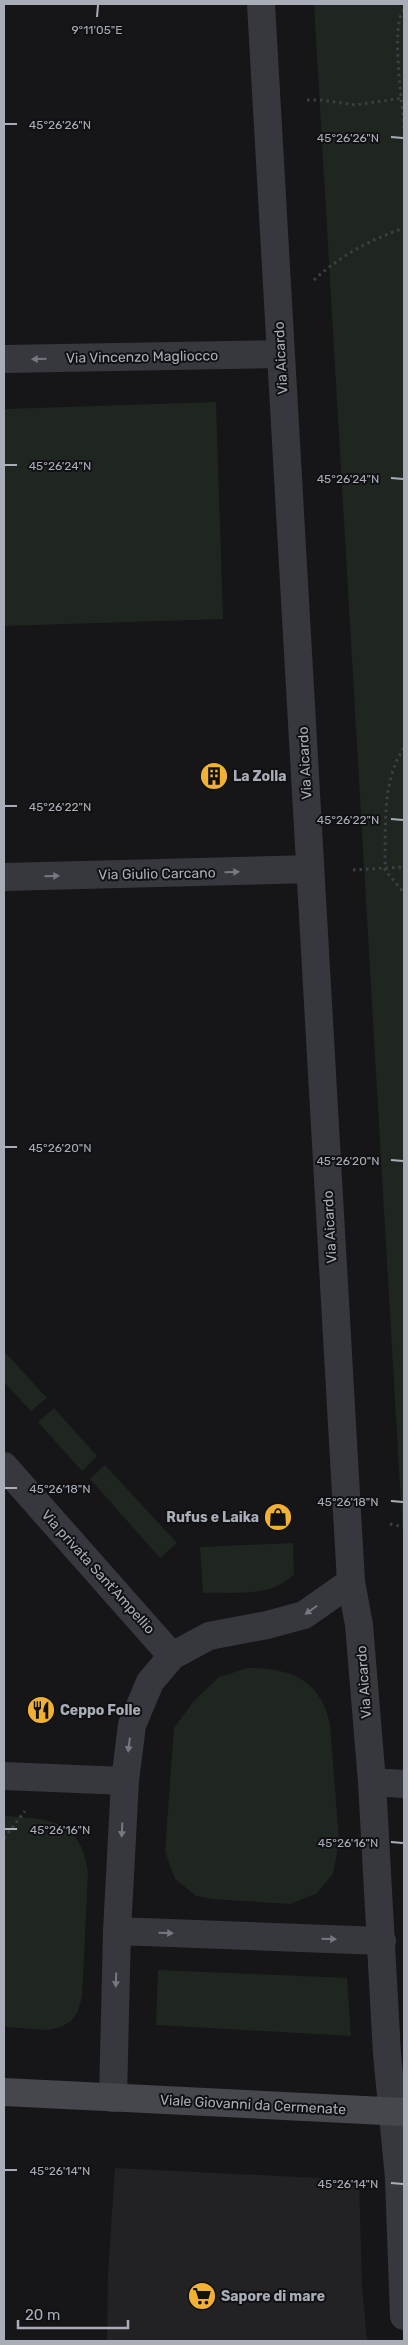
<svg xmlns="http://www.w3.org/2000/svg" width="408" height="2345" font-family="Rubik,sans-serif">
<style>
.built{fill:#222225}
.green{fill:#1e261f}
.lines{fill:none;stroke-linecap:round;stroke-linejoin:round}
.path{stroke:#3d3f44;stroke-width:3;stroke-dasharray:2.5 4;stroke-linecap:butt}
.minor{stroke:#37383d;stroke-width:28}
.secondary{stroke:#45474d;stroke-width:28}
.oneway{fill:#757881}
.ticks{fill:none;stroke:#a8adb8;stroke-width:2}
.labels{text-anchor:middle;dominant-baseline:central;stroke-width:4;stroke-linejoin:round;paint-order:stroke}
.street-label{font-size:14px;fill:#a8adb8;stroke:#111113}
.poi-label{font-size:14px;font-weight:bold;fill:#a8adb8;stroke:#111113;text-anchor:start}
.ticks-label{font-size:12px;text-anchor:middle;fill:#a8adb8;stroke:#111113;stroke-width:4;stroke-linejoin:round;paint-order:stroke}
</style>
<rect width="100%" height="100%" fill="#161618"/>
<!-- built -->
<path class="built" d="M115,2168L359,2180L362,2285L367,2341H107L108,2274Z"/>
<!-- green -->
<path class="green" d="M314,4H404V1555Z
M216,402L223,619L4,626V409Z
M4,1351L47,1398L31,1411L4,1382Z
M54,1408L97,1456L82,1471L38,1422Z
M105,1465L177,1543L160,1558L90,1479Z
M293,1543L294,1574C272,1598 233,1592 203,1593L200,1547Z
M248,1668C290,1668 320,1679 330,1724L339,1841L333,1874L316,1894L290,1904L212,1899L196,1896L175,1879L165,1852L174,1728L194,1701L219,1677Z
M4,1816C49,1819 81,1819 88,1872L82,1997L78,2011L71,2021L61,2027L48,2030L4,2027Z
M158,1970L347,1978L351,2036L156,2025Z"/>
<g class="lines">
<!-- path -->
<path class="path" d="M404,10C390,24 403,105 404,128
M307,100H321L355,105L403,98
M314,280C341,255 370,240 404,228
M404,748C381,781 386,831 385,870L404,893
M353,870L404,867
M390,1524L404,1527
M4,1838L25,1811"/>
<!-- minor -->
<path class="minor" d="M261,4L351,1582L359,1625L372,1782L387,2054L399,2178L404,2316
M4,359L281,354
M4,877L310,869
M4,1466L172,1656
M4,1776L125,1781
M372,1782L404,1784
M117,1931L382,1941
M113,2098L117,1931L125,1781L132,1725L150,1682L172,1656L209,1636L267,1625L304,1615L351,1582"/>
<!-- secondary -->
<path class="secondary" d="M4,2092L404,2112"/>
</g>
<!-- one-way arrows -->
<defs><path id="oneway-solid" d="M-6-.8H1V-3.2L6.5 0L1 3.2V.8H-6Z" transform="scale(1.25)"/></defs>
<g class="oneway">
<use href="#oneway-solid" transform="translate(39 359) rotate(179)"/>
<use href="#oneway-solid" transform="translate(232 872) rotate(-1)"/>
<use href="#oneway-solid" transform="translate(52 876) rotate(-1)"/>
<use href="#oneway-solid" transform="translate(311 1610) rotate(145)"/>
<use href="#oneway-solid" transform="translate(129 1745) rotate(97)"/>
<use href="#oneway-solid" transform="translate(122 1830) rotate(93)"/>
<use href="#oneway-solid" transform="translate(166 1933) rotate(2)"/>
<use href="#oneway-solid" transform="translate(329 1939) rotate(2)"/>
<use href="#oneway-solid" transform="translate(116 1980) rotate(92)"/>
</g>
<!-- ticks -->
<path class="ticks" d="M97,17L98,5M5,124H17M391,137L403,138M5,465H17M391,478L403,479M5,806H17M391,819L403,820M5,1147H17M391,1160L403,1161M5,1488H17M391,1501L403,1502M5,1829H17M391,1842L403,1843M5,2170H17M391,2183L403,2184"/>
<!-- icons -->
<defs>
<symbol id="building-disc" viewBox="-11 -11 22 22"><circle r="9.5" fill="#f2b134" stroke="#111113"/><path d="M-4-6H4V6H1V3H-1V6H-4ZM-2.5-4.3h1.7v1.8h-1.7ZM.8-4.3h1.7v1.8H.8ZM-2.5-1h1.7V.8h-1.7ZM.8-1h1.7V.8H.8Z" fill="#111"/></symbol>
<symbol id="shop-disc" viewBox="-11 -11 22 22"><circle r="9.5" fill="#f2b134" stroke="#111113"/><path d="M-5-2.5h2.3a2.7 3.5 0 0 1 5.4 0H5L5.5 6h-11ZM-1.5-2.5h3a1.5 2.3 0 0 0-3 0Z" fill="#111"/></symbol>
<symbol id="restaurant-disc" viewBox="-11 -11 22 22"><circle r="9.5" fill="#f2b134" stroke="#111113"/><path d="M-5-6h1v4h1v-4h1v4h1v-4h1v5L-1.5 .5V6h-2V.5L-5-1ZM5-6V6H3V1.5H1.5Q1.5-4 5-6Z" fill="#111"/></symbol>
<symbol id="supermarket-disc" viewBox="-11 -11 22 22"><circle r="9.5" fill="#f2b134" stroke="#111113"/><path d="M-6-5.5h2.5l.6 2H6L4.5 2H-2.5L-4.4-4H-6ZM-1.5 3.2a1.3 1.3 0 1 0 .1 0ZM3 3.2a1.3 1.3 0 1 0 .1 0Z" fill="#111"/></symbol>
</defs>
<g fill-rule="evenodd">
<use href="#building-disc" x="198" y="760" width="32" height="32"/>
<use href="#shop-disc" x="262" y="1501" width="32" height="32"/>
<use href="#restaurant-disc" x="25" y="1694" width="32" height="32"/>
<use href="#supermarket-disc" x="186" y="2280" width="32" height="32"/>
</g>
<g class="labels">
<!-- street labels -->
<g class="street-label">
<text transform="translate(142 357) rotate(-1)">Via Vincenzo Magliocco</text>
<text transform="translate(281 358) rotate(-93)">Via Aicardo</text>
<text transform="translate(305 763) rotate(-93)">Via Aicardo</text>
<text transform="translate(157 874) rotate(-1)">Via Giulio Carcano</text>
<text transform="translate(330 1227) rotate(-93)">Via Aicardo</text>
<text transform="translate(98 1572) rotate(48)">Via privata Sant'Ampellio</text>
<text transform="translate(364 1682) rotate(-94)">Via Aicardo</text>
<text transform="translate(253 2105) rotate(3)">Viale Giovanni da Cermenate</text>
</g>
<!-- poi labels -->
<g class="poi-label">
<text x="233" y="776">La Zolla</text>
<text x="259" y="1517" text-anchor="end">Rufus e Laika</text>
<text x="60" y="1710">Ceppo Folle</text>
<text x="221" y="2296">Sapore di mare</text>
</g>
</g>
<g class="ticks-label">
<text x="97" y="34">9°11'05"E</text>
<text x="60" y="129">45°26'26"N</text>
<text x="348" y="142">45°26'26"N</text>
<text x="60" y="470">45°26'24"N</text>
<text x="348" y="483">45°26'24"N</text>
<text x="60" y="811">45°26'22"N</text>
<text x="348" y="824">45°26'22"N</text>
<text x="60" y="1152">45°26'20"N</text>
<text x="348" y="1165">45°26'20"N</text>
<text x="60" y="1493">45°26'18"N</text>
<text x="348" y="1506">45°26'18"N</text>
<text x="60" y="1834">45°26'16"N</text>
<text x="348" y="1847">45°26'16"N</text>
<text x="60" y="2175">45°26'14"N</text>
<text x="348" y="2188">45°26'14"N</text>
</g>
<!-- border -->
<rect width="408" height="2345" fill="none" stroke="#a8adb8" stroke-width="10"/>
<!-- scale -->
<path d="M18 2320v8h110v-8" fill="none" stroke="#a8adb8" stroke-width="2.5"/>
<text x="25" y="2320" font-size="15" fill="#a8adb8" stroke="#111113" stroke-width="4" paint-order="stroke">20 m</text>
</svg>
